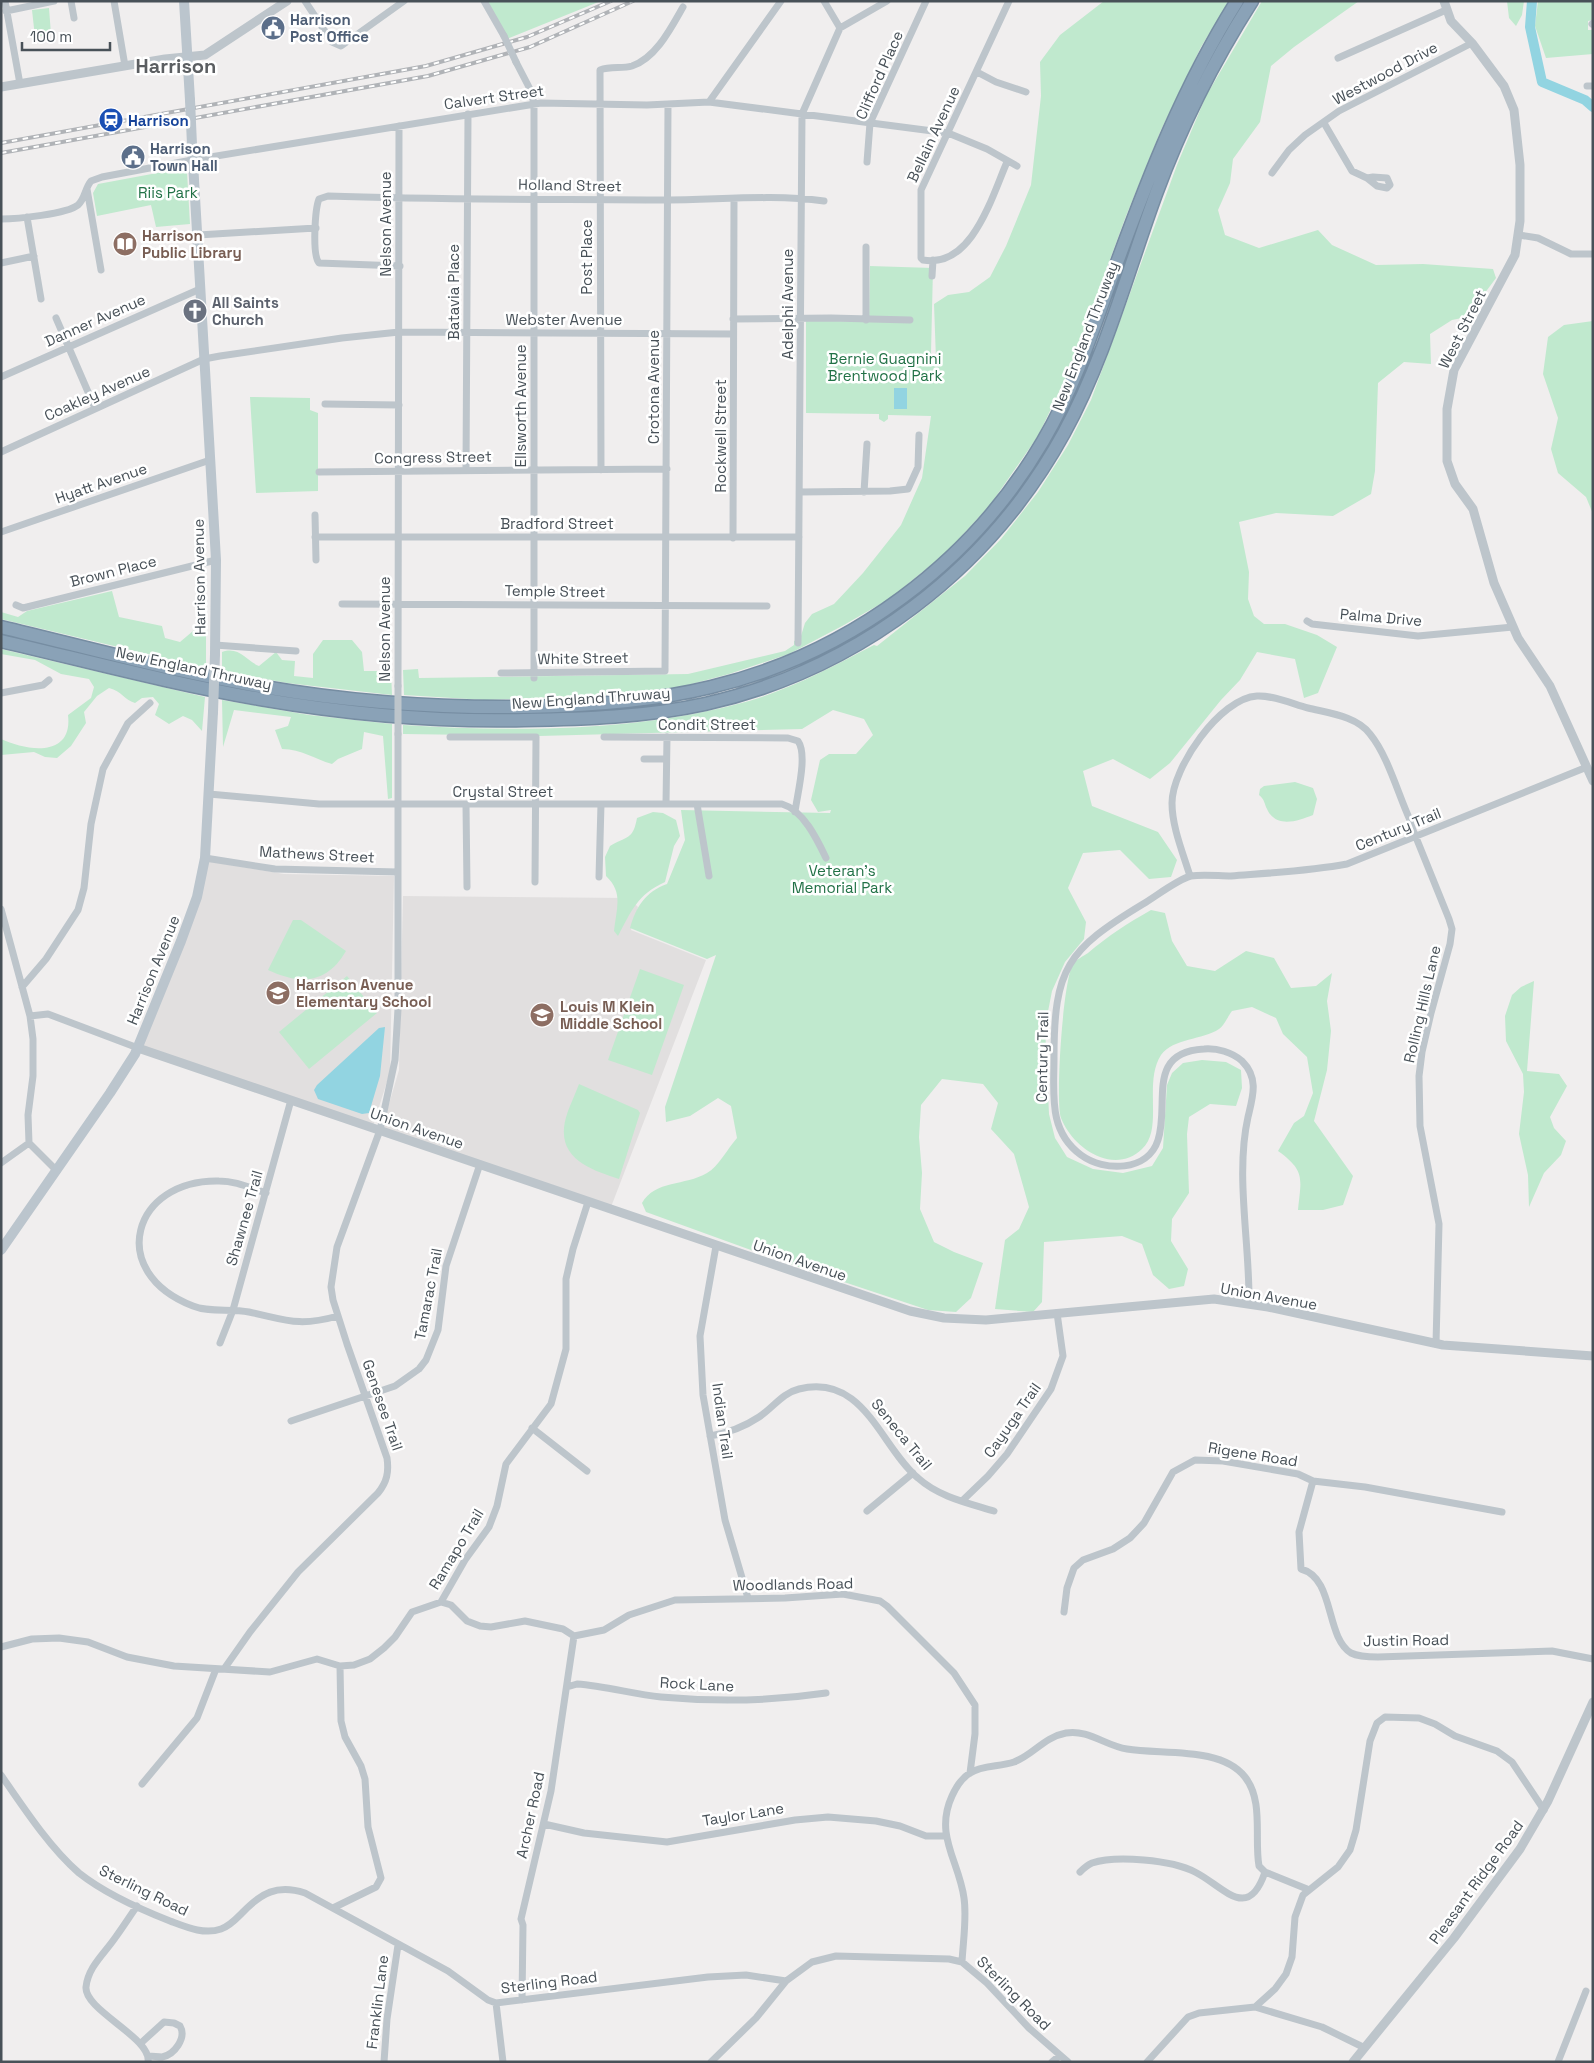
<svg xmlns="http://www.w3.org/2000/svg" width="1594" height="2063" font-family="'Space Grotesk',sans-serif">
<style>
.education{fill:#e1dfdf}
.green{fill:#c0e9ce}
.water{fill:#92d4e1}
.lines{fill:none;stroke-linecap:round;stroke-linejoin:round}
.river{stroke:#92d4e1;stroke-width:10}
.motorway-casing{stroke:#768da2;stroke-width:15}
.minor{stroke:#bdc5cb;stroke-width:7}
.tertiary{stroke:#bdc5cb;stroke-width:9}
.secondary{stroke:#bbc5cd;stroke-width:10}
.motorway{stroke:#8aa2b7;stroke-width:12}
.rail-casing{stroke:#b0b3b7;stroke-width:4}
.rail{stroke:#fff;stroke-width:2;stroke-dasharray:5.5;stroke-linecap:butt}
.minor-bridge{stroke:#bdc5cb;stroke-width:7}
.secondary-bridge{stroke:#bbc5cd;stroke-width:10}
.labels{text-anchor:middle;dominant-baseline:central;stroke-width:5;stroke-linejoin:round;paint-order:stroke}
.service-label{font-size:15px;font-weight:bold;fill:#4e5e75;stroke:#fff;text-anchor:start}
.street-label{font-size:15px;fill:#485158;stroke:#fff}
.transit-label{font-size:15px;font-weight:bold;fill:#164399;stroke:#fff;text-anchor:start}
.park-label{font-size:15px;fill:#217146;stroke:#fff}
.education-label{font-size:15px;font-weight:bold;fill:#785e54;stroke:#fff;text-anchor:start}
.worship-label{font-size:15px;font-weight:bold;fill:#5b616d;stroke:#fff;text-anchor:start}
.district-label{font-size:20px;font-weight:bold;fill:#5b5e61;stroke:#fff}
</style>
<rect width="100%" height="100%" fill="#f0eeee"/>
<!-- education -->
<path class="education" d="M206,861L284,874L394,876L390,1072L373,1126L142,1046Z
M403,896L629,898L638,907L631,930L706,960L611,1207L382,1128L399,1070Z"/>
<!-- green -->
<path class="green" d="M485,1H601L507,39Z
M1104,1H1229L1201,47L1161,130L1126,216L1069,371L1038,436L990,505L946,553L889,599L844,625L789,654L729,674L669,690L603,695L485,700L404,695L403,670L418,669L419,678L688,674L785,651L794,645V641L800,639L805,623L812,614L834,604L863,573L901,525L922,478L931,416L888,415V419L884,422L879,419V414L806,413V320L869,322L870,266L933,268L931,353L936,360L934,304L948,295L969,292L990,277L1006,246L1031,185L1041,96L1040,62L1060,35Z
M1262,1H1359L1294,47L1271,66L1260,122L1233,159L1230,183L1218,210L1225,235L1259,248L1318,230L1332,245L1376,265L1423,264L1493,269L1496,278L1467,317L1452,320L1430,334L1431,364L1404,362L1378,383L1375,471L1371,494L1333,516L1276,513L1239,522L1249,572L1248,599L1254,616L1264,624H1285L1317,635L1337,647L1318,693L1304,698L1295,659L1257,652L1240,680L1221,700L1170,763L1150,779L1113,759L1083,771L1092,806L1158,832L1177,860L1171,877L1149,879L1120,850L1083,853L1068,888L1086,922L1084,939L1065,962L1052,991L1045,1027L1049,1114L1055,1138L1067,1157L1093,1169L1123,1173L1152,1166L1163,1148L1167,1085L1172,1073L1183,1063L1202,1060L1226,1062L1241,1070L1242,1088L1236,1106L1210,1104L1189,1117L1187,1134L1189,1193L1172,1219L1171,1241L1188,1269L1184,1286L1169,1289L1153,1275L1142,1244L1122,1236L1044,1242L1042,1302L1033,1312L995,1309L1005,1240L1019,1229L1029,1207L1014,1154L991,1129L998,1103L983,1084L942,1079L921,1105L919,1137L922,1173L920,1209L934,1242L954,1252L983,1263L971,1298L956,1312L928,1310L784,1262L646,1212L642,1203C655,1180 685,1186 707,1173C718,1167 728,1148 737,1138L731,1106L718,1098L690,1116L666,1122L665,1107L716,955L707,959L630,928C636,907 645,892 667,884L685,840L681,810L830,813L831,810L818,812L811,800L820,760L829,754H856L873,735L864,719L833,710L802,729L539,736L403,734V725C518,732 638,732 749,701C793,688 834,666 874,645L877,646L965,576L1001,539L1038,492L1068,445L1091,400L1177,165L1206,96Z
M1507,1H1524L1522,15L1516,26L1509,18Z
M1538,1H1593V20L1588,21V30H1593V54L1546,58L1535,26Z
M49,8L51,34L35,37L32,10Z
M184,168L187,172L190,224L156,227L151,205L97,216L93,193L98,184Z
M1593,321V514L1586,497L1558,473L1551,449L1558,418L1543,374L1548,337L1564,325Z
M250,397L310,398V410L318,413V491L256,493Z
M112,591L119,617L162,626L165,638L180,642L206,620V668L1,619V612L18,617L27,611Z
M323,640H352L362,652L364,671H391L392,695L287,683L222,671V652C240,646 246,661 259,666L276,652L282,660L295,661L294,676L313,678V654Z
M1,649L205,697L202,731L192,720L183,716L169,724L155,715L159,704L153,697L142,698L135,703C124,700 122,691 109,688L97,696L84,712L86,723L71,746L57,758L45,757L34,752L1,755V739C27,751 73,758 68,715L91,698L94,687L89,679L61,674L35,660L1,654Z
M222,700L309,715L392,724V798L388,799L383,736L364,732L362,749L338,759L332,764C314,759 302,749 282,749L275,730L288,726L291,717L234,710L223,747Z
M1295,782L1313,788L1317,799L1313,815C1298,821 1276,829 1267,809C1264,803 1265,800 1259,795L1260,789L1264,786Z
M653,812L663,813L676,820L680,836L674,846L665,882C637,895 632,910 618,936L614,931C616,909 624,893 606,876L605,857L610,846C627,836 633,840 637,818Z
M1151,910L1165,913L1172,941L1187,966L1215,971L1246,951L1274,958L1291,988L1316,986L1332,973L1327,1001L1331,1031L1327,1070L1314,1121L1353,1176L1343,1205L1323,1210H1298C1301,1179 1306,1171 1278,1151L1294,1123L1304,1116L1313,1093L1307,1057L1283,1034L1276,1018L1252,1007L1232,1011C1228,1016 1224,1026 1219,1029C1203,1040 1173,1038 1161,1055C1143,1083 1164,1129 1142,1149C1131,1160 1115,1163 1100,1157C1084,1151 1068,1136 1061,1118C1055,1101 1063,980 1073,964C1076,960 1083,956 1088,953C1108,936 1128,923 1151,910Z
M293,920H301L346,951C327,984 300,985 268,970Z
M640,969L684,985L652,1075L608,1060Z
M347,976L377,1013L309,1069L279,1032Z
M1534,981L1527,1071L1559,1074L1567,1086L1550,1117L1554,1128L1566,1141L1561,1155L1544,1173L1529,1207L1528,1175L1519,1134L1524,1092L1523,1074L1506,1041L1505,1016L1512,995L1521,987Z
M579,1084L638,1110L640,1113L619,1179C595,1171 561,1161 564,1128C565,1114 574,1098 579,1084Z"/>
<!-- water -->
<path class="water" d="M894,388H907V409H894Z
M385,1027L380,1076L369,1113L362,1114L318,1099L314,1090L317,1085L379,1028Z"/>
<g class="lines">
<!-- river -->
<path class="river" d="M1532,1L1530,27L1542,82L1585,100L1593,107"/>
<defs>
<path id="motorway" d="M1,627C89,648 176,672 264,687C350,702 437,708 524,707C586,706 650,702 711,687C849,654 971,564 1043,441C1075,387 1094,327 1115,268C1149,175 1184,85 1237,1
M1,641C87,661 173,684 260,699C347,714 435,722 524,720C584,719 646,717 705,704C857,670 989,570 1064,433C1105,358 1127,273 1156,194C1181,126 1213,62 1252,1"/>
</defs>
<!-- motorway casing -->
<use href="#motorway" class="motorway-casing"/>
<!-- minor -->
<path class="minor" d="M5,1L20,84
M71,1L74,18
M114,1L125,66
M305,1L332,42L341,46L404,1
M484,1L504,36
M824,1L840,28
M6,11L54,1
M1592,24L1593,23
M1338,58L1446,10
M516,62L531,91L534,104V678
M977,72L996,82L1026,92
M1587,86H1593
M709,102L781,1
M1324,123L1352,171L1367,178
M867,162L870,123L926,1
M1007,162C992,196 972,269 923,260L921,258V190L1009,1
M1272,173L1289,150L1305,135L1339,111L1472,43
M1373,177L1387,178L1390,185L1387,188L1377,186L1367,178Z
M87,189L101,270
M27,217L41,299
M1,219C17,219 67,214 78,205C85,199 85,188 91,181L102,177L192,160L541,103L647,105L709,102L802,114L948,133L987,149L1017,166
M198,235L316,228
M1519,235L1538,238L1571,254H1593
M1,263L34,256
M400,266L319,263C312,255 315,209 319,199L328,196C440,200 553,199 665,200C718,200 772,194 824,201
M932,276L933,260
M56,318L95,408
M733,319L831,318L910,320
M866,320V247
M1,377L200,289
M325,404L399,405
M1,452L204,359L220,356L342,338L399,332L733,334
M466,470L468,114
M601,470L600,70C611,66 622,69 632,66C656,58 671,28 683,7
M319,472L667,469
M800,492L890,491L908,489L918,467L919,435
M864,492L867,444
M315,515L316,560
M1,532L210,460
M315,537H799
M733,538L734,199
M342,604L767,606
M16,605L23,608L216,560
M1307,621L1312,624L1418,636L1513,627
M798,643L802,114L840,28L887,1
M215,645L296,651
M501,673L665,671L668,104
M398,686L399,126
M1,693L43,685L49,680
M450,737H536L535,882
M604,737L788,738L798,741C808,755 797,795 795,812
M644,759H666
M209,794L319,804H782C803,810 817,839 826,858
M666,804L667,737
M697,804L709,876
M466,805L467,887
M1411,825L1449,919L1452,929L1450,944L1431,1013L1422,1052L1419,1076L1420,1126L1439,1224L1436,1344
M205,858L275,869L398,872
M1190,876C1183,853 1172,827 1172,803C1172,768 1220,698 1257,696C1273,695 1293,704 1308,708C1328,713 1357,716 1370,734C1388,756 1398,794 1410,820L1411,829
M599,877L601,804
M1,909L30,1016L33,1039V1076L28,1115L29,1143
M22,987L46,959L78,910L84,888L91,824L103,769L128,723L150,703
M30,1016L48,1014L138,1048
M29,1143L57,1171
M1,1163L29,1143
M266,1193C250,1188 236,1181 219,1181C133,1179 105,1272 193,1306C210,1313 231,1308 249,1312C287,1320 298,1327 338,1316
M716,1246L700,1336L703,1395L725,1520L748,1598
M1249,1304C1250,1244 1235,1175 1248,1117C1253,1096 1259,1078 1242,1061C1232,1052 1217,1048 1204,1049C1145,1052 1170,1104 1158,1140C1148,1172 1104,1172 1081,1155C1048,1131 1054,1094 1054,1058C1054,968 1067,950 1143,904C1155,897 1178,879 1191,876C1203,874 1219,876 1231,876C1270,873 1309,871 1347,864L1587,767
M220,1343L233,1310L291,1100
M291,1421L395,1386L419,1369L426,1360L438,1330L446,1266L480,1164
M532,1428L587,1471
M710,1436C728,1433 744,1427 759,1417C773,1408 782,1393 799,1389C864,1373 880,1446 918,1478C939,1497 968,1503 994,1511
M1313,1481L1299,1532L1301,1569C1335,1578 1325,1637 1351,1653C1359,1657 1369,1657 1378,1657L1552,1651L1593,1659
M962,1501L988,1476L1007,1454L1051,1389L1063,1356L1057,1313
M867,1511L913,1473
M441,1602L465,1560L489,1527L497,1506L506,1464L551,1404L566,1349V1279L573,1249L588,1202
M1064,1612L1067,1588L1074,1568L1083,1560L1113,1549L1130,1538L1144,1523L1173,1472L1195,1460L1223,1461L1298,1474L1313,1481L1365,1487L1502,1512
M1,1647L32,1639L59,1638L88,1642L127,1657L174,1666L270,1672L317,1659L340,1666L354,1665L370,1659L384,1648L395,1637L412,1612L441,1602L451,1605L467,1621L480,1626L491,1627L525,1621L563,1629L574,1636L604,1630L629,1615L675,1600L785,1598L843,1594L880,1601L887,1606L954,1673L975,1705V1734L970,1773
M224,1669L250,1632L298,1572L378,1493C387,1482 389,1472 387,1458L347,1344L333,1300L331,1287L337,1247L380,1130L395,1060L398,1009V734
M567,1687L577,1684C605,1686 633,1694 661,1697C716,1702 772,1701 826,1693
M1,1775C23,1807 50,1848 79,1873C103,1892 142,1910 170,1921C186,1927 204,1935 221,1929C230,1926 236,1919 242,1913C261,1893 277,1884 305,1893L448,1971L488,2000L496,2003L708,1977L746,1975L786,1981L812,1962L836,1956L949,1959L962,1962L987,1983L1029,2028L1068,2062
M142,1784L197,1718L216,1669
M544,1824L584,1833L667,1842L795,1820L828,1817L876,1821L900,1826L926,1836H946
M1080,1872C1084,1868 1087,1865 1092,1863C1116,1855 1172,1860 1195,1872C1223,1886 1248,1923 1265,1872
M137,1906C130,1916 123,1927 115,1938C104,1954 88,1967 86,1987C84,2010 152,2038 148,2062
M333,1908L376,1887L381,1878L368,1827L365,1779L361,1766L345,1737L341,1721L340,1666
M962,1962C963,1942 967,1918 964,1898C959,1861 934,1835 952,1796C956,1787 962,1778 970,1773C982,1765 1000,1767 1014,1762C1033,1755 1044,1737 1066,1733C1088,1729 1106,1746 1127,1749C1161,1755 1221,1746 1245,1777C1264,1801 1254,1838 1259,1866L1265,1872L1307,1889
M522,2000L523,1925L521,1919L551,1791L574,1636
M496,2003L503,2062
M1255,2007L1275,1989L1286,1974L1292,1957L1295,1917L1303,1895L1338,1867L1350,1850L1356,1830L1370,1741L1377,1723L1385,1717L1419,1718L1435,1724L1455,1736L1497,1751L1512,1762L1544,1810
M141,2043L164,2022L174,2023L180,2026C187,2038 174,2055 162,2057C158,2057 153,2056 149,2056
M384,2062L387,2019L398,1945
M711,2062L756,2018L786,1981
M1052,2062L1059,2056
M1147,2062L1188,2017L1199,2013L1255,2007L1322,2027L1365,2048
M1558,2062L1586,1991"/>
<!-- tertiary -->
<path class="tertiary" d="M1444,1L1451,21L1472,43L1504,86L1514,110L1520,165V221L1515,255L1454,370L1447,409V461L1455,484L1473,509L1494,583L1518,638L1550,686L1593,781
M1,87L165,59L205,55L287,1
M138,1048L910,1311L944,1318L986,1320L1214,1299L1268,1307L1443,1345L1593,1356
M1353,2062L1454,1938L1520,1849L1548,1801L1593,1702"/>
<!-- secondary -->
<path class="secondary" d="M184,1L190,100
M192,145L216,560L215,654
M1,1250L110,1093L135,1054L181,941L197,897L205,858L213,712"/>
<!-- motorway -->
<use href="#motorway" class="motorway"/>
<defs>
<path id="rail" d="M1,143L426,66L527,37L611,1
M1,153L428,76L530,47L633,1"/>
</defs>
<!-- rail casing -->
<use href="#rail" class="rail-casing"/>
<!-- rail -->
<use href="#rail" class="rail"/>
<!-- minor-bridge -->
<path class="minor-bridge" d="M504,36L516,62
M398,686V734"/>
<!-- secondary-bridge -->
<path class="secondary-bridge" d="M190,100L192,145
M213,712L215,654"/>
</g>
<!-- icons -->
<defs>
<symbol id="civic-disc" viewBox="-11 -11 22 22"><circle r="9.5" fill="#5c6f8a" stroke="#fff"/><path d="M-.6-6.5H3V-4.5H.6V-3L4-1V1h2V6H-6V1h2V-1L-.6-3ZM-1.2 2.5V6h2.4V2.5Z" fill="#fff"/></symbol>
<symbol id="station-disc" viewBox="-11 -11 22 22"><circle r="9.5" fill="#1a4fb4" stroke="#fff"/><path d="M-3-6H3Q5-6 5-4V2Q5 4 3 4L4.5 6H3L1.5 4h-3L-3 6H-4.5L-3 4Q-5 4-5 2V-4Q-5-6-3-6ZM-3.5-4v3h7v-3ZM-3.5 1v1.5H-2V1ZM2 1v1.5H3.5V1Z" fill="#fff"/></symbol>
<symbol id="library-disc" viewBox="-11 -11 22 22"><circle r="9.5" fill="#8d6e63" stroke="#fff"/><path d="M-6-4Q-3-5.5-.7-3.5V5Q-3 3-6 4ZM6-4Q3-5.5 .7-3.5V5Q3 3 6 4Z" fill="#fff"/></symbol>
<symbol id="church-disc" viewBox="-11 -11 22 22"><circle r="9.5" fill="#6b7280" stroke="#fff"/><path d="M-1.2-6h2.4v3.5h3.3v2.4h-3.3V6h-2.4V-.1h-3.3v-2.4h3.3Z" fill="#fff"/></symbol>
<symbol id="school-disc" viewBox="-11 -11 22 22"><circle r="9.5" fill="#8d6e63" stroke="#fff"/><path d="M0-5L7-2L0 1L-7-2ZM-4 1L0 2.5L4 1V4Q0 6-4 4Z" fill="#fff"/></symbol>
</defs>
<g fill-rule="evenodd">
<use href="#civic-disc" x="259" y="14" width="28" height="28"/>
<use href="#station-disc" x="97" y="106" width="28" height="28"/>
<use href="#civic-disc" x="119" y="143" width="28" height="28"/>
<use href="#library-disc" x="111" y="230" width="28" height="28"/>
<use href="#church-disc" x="181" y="297" width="28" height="28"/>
<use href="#school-disc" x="264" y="979" width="28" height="28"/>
<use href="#school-disc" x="528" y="1001" width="28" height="28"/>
</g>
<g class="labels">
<!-- service labels -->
<g class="service-label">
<text x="290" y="19">Harrison<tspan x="290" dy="17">Post Office</tspan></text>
<text x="150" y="148">Harrison<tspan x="150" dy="17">Town Hall</tspan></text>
</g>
<!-- street labels -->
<g class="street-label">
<text transform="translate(1385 73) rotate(-28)">Westwood Drive</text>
<text transform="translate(879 75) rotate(-66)">Clifford Place</text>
<text transform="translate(494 97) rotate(-8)">Calvert Street</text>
<text transform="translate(933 134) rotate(-65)">Bellain Avenue</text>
<text transform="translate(570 185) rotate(1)">Holland Street</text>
<text transform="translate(385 224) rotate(-90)">Nelson Avenue</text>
<text transform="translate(586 257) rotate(-90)">Post Place</text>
<text transform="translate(453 292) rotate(-90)">Batavia Place</text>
<text transform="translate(787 304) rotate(-90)">Adelphi Avenue</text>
<text x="564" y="319">Webster Avenue</text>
<text transform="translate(95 320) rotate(-24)">Danner Avenue</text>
<text transform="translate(1462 329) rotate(-63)">West Street</text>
<text transform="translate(1085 336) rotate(-69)">New England Thruway</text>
<text transform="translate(653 387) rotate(-90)">Crotona Avenue</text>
<text transform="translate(97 393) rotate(-24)">Coakley Avenue</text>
<text transform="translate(520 406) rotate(-90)">Ellsworth Avenue</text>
<text transform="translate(720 436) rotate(-90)">Rockwell Street</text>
<text transform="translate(433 457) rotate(-1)">Congress Street</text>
<text transform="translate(101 483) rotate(-19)">Hyatt Avenue</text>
<text x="557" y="523">Bradford Street</text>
<text transform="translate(113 571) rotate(-14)">Brown Place</text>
<text transform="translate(199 577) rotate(-91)">Harrison Avenue</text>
<text transform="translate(555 591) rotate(1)">Temple Street</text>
<text transform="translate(1381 617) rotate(5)">Palma Drive</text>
<text transform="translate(384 629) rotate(-90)">Nelson Avenue</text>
<text transform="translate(583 658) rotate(-1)">White Street</text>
<text transform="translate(194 668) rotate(12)">New England Thruway</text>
<text transform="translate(591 698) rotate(-4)">New England Thruway</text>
<text x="707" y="724">Condit Street</text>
<text x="503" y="791">Crystal Street</text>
<text transform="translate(1398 829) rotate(-22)">Century Trail</text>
<text transform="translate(317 854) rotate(3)">Mathews Street</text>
<text transform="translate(153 970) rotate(-68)">Harrison Avenue</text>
<text transform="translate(1422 1004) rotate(-77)">Rolling Hills Lane</text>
<text transform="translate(1042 1057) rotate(-89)">Century Trail</text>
<text transform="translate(417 1128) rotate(19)">Union Avenue</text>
<text transform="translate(244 1218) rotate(-74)">Shawnee Trail</text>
<text transform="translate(800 1260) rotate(19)">Union Avenue</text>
<text transform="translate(428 1294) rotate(-79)">Tamarac Trail</text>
<text transform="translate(1269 1296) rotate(10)">Union Avenue</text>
<text transform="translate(383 1405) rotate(71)">Genesee Trail</text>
<text transform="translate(1012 1420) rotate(-55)">Cayuga Trail</text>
<text transform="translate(723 1421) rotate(82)">Indian Trail</text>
<text transform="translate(902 1434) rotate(51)">Seneca Trail</text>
<text transform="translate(1253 1454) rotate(9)">Rigene Road</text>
<text transform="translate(456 1549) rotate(-59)">Ramapo Trail</text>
<text transform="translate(793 1584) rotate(-1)">Woodlands Road</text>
<text transform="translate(1406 1640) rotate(-1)">Justin Road</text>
<text transform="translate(697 1684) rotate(3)">Rock Lane</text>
<text transform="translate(743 1814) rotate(-9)">Taylor Lane</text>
<text transform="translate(530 1815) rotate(-78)">Archer Road</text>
<text transform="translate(1476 1882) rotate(-54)">Pleasant Ridge Road</text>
<text transform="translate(144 1890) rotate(26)">Sterling Road</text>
<text transform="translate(549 1982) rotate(-7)">Sterling Road</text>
<text transform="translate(1014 1993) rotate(45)">Sterling Road</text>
<text transform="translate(377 2002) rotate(-83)">Franklin Lane</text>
</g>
<!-- transit labels -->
<g class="transit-label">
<text x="128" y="120">Harrison</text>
</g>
<!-- park labels -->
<g class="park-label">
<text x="168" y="192">Riis Park</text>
<text x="885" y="358">Bernie Guagnini<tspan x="885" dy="17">Brentwood Park</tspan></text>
<text x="842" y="870">Veteran's<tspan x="842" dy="17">Memorial Park</tspan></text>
</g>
<!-- education labels -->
<g class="education-label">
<text x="142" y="235">Harrison<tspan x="142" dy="17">Public Library</tspan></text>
<text x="296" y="984">Harrison Avenue<tspan x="296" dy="17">Elementary School</tspan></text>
<text x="560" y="1006">Louis M Klein<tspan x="560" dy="17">Middle School</tspan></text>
</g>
<!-- worship labels -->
<g class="worship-label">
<text x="212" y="302">All Saints<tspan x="212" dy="17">Church</tspan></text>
</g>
<!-- district labels -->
<g class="district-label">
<text x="176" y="66">Harrison</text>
</g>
</g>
<!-- border -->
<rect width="1594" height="2063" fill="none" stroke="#485158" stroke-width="5"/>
<!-- scale -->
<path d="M22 42v8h88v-8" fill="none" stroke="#485158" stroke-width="2.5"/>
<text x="30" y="42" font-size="15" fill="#485158" stroke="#ffffff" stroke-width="4" paint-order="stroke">100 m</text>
</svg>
